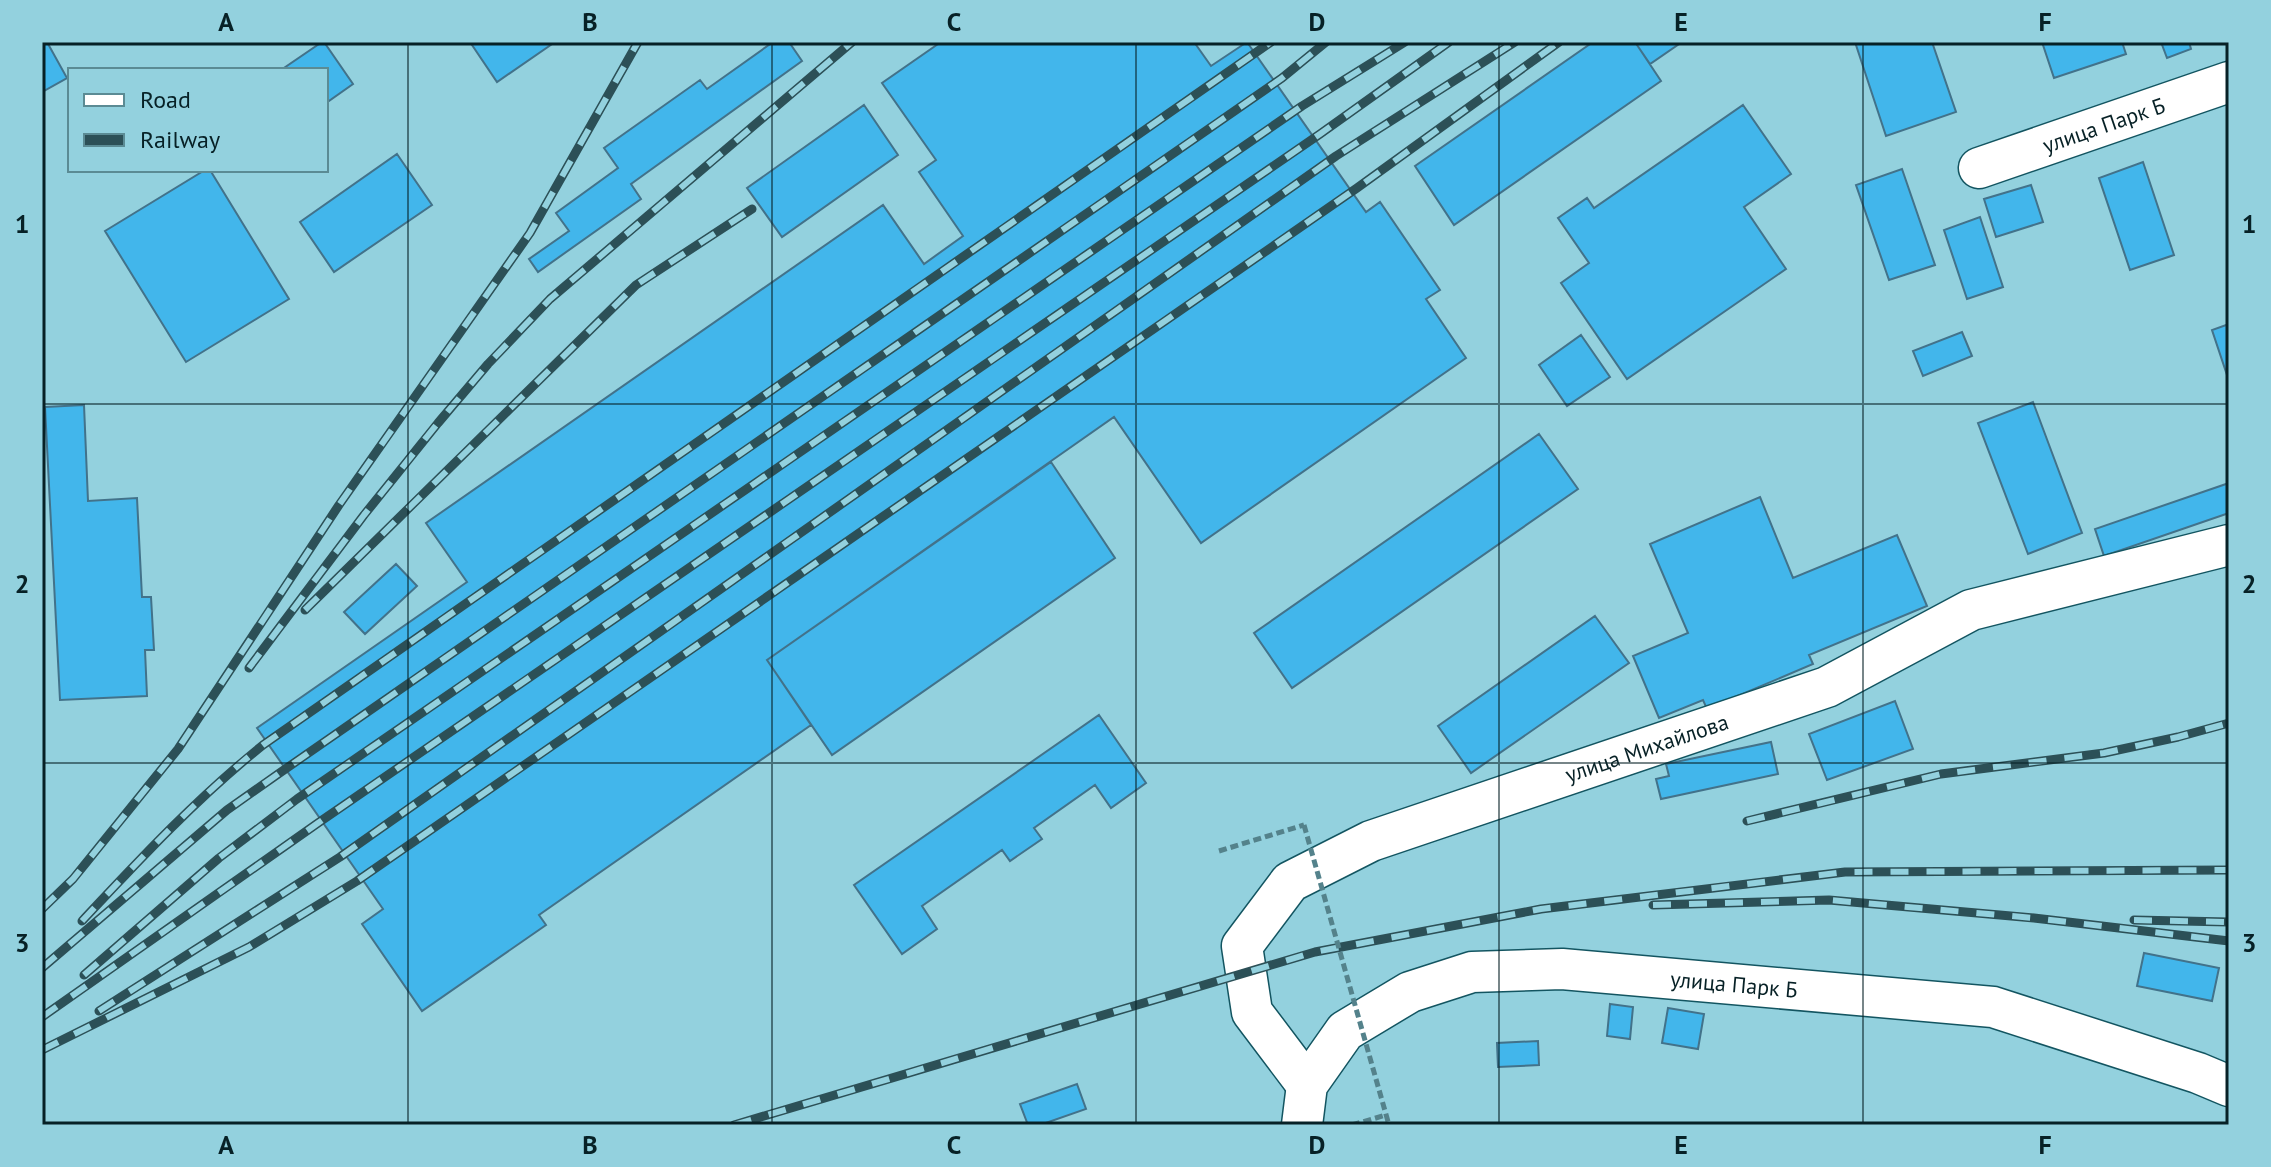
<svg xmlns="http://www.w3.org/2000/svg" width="2271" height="1167" font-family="'PT Sans',sans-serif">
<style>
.building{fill:#42b6eb;stroke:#42728a;stroke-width:2}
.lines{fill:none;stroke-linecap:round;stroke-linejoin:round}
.minor-casing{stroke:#135561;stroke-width:43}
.path{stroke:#54828b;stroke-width:5;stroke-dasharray:8 4;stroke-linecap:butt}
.minor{stroke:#fff;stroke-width:40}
.rail-casing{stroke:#2c5057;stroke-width:9}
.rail{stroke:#93d1de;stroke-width:6;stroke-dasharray:18;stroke-linecap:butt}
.path-bridge{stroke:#54828b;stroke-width:5;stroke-dasharray:8 4;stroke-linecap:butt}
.grid{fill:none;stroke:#072126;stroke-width:2;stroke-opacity:0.55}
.labels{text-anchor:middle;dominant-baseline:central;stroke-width:8;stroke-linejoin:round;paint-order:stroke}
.street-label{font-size:22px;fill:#072126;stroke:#93d1de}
.neatline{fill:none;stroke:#072126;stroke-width:3}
.grid-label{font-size:26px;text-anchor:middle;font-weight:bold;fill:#072126}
</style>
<rect width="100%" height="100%" fill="#93d1de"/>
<!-- building -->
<path class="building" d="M47,42L67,78L42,92V45Z
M322,42H324L353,84L326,103V70H281Z
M470,42H555L497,82Z
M773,42H789L802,61L631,184L641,199L538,272L529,259L569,231L556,213L618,168L604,148L700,80L707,89Z
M941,42H1194L1211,66L1247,42L1366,212L1380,202L1440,290L1426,299L1466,358L1201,543L1114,417L767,660L811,725L539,915L546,925L422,1011L362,924L383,909L257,728L467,582L426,523L883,205L924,264L963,236L919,172L936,160L882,83Z
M1593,42H1635L1661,81L1454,225L1415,166Z
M1635,42H1682L1650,64Z
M1855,42H1932L1956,112L1886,136Z
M2042,42H2122L2126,54L2054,78Z
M2161,42H2189L2191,49L2167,58Z
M864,105L898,155L782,237L747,188Z
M1743,105L1791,174L1744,207L1786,269L1627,379L1561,283L1589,263L1558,218L1587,198L1594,208Z
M397,154L432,205L334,272L300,222Z
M2143,162L2174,255L2130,270L2099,178Z
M1902,169L1935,265L1889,280L1856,185Z
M205,170H210L289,299L186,362L105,231Z
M2031,185L2043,222L1996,237L1984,199Z
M1980,217L2003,287L1967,299L1944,230Z
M2229,324V378H2228L2212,330Z
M1962,332L1972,356L1923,376L1913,351Z
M1581,335L1610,377L1567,406L1539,365Z
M2033,402L2082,533L2028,554L1978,423Z
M84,405L88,501L137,498L142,597H151L154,650H145L147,696L60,700L45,407Z
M1539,434L1578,489L1292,688L1254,633Z
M1051,462L1115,558L832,755L767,660Z
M2229,483V513L2104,556L2095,529Z
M1760,497L1793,578L1897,535L1927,606L1809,655L1813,664L1707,709L1703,700L1659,718L1633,656L1688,633L1650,544Z
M396,564L417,586L365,634L344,612Z
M1595,616L1629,663L1471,773L1438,726Z
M1895,701L1913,749L1827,780L1809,734Z
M1099,715L1146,783L1111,808L1095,785L1034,828L1042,839L1010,861L1002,850L922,906L937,929L902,954L854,885Z
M1771,742L1778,774L1661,799L1656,779L1669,776L1666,764Z
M2144,953L2219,968L2212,1001L2137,986Z
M1610,1004L1633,1007L1630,1039L1607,1036Z
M1668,1008L1704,1014L1698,1049L1662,1043Z
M1538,1041L1539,1065L1498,1067L1497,1043Z
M1077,1084L1086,1109L1040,1125H1028L1020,1104Z"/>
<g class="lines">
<defs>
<g id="minor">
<path id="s1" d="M1979,168L2229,82"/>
<path id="s2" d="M1307,1085L1252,1012L1242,946L1290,882L1371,841L1827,687L1971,610L2229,545"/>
<path id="s3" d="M1302,1125L1307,1085L1345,1031L1410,992L1472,972L1562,969L1993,1007L2198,1073L2229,1086"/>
</g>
</defs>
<!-- minor casing -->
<use href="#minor" class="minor-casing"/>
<!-- path -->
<path class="path" d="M1219,851L1304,825
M1352,1125L1386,1115"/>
<!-- minor -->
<use href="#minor" class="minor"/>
<defs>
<path id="rail" d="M305,610L636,285L752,209
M249,668L364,515L438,423L488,364L550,299L852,42
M1747,821L1941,774L2104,753L2178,737L2229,723
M1653,905L1829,900L2034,918L2229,941
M42,909L73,879L178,749L339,505L530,233L638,42
M2134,920L2229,922
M82,921C141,858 196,799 263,745L1271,42
M42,968L227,810L281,772L1282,78L1326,42
M84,975L219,858L297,799L1302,106L1405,42
M99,1011L340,857L1336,156L1515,42
M42,1017L318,823L1320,134L1449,42
M42,1050L249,947L357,881L1357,188L1559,42
M734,1125L1315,952L1541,909L1845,872L2229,870"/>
</defs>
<!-- rail casing -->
<use href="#rail" class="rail-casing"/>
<!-- rail -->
<use href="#rail" class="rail"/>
<!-- path-bridge -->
<path class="path-bridge" d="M1304,825L1389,1125"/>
</g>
<!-- grid -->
<path class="grid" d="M408,42V1125M772,42V1125M1136,42V1125M1499,42V1125M1863,42V1125M42,404H2229M42,763H2229"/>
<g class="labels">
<!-- street labels -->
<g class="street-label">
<text stroke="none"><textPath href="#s1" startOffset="132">улица Парк Б</textPath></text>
<text stroke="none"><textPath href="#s2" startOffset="620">улица Михайлова</textPath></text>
<text stroke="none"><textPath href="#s3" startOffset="510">улица Парк Б</textPath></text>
</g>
</g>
<!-- border -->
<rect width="2271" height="1167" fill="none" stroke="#93d1de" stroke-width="88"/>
<!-- legend -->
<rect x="68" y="68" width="260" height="104" fill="#93d1de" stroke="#5b8b94" stroke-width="2"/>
<rect x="84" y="94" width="40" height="12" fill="#ffffff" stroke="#5b8b94" stroke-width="2"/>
<text x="140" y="108" font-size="24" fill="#072126">Road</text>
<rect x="84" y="134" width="40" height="12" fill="#2c5057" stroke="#5b8b94" stroke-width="2"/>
<text x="140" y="148" font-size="24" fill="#072126">Railway</text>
<rect x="44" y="44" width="2183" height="1079" class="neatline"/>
<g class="grid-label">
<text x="226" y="31">A</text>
<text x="590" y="31">B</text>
<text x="954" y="31">C</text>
<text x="1317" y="31">D</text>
<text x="1681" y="31">E</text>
<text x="2045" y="31">F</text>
<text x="22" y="233">1</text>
<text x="2249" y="233">1</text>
<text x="22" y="593">2</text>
<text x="2249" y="593">2</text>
<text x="22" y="952">3</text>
<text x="2249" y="952">3</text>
<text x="226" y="1154">A</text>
<text x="590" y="1154">B</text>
<text x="954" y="1154">C</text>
<text x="1317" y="1154">D</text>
<text x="1681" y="1154">E</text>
<text x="2045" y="1154">F</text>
</g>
</svg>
